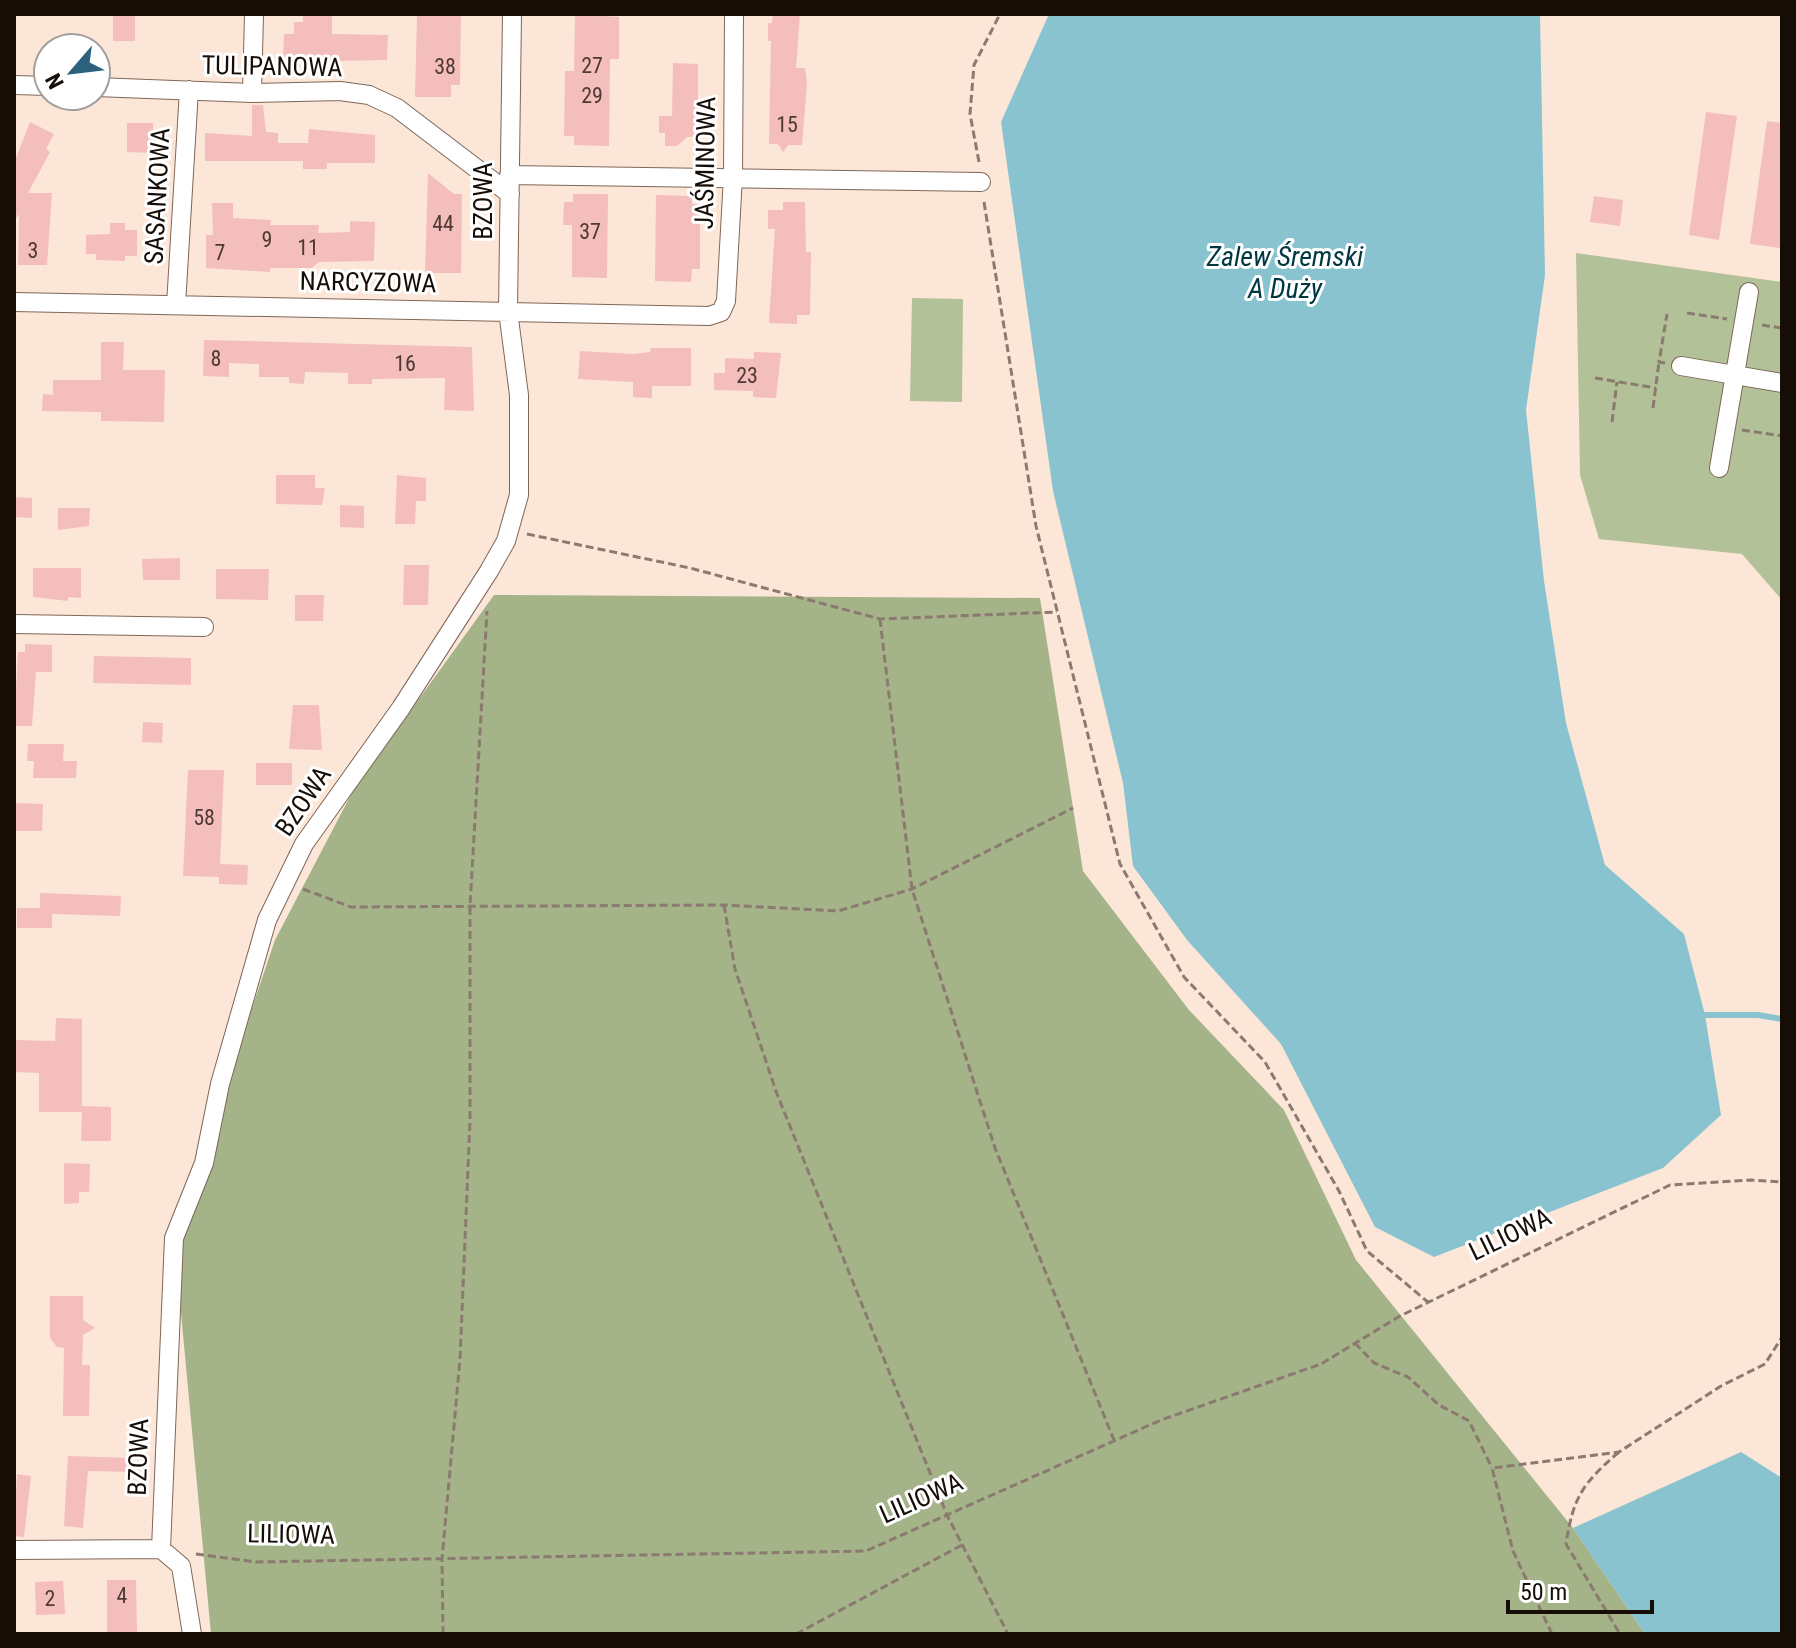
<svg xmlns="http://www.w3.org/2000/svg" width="1796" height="1648" font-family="'Roboto Condensed',sans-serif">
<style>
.green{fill:#b2c197}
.forest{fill:#a4b388}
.water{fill:#89c3cf}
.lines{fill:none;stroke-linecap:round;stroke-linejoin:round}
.stream{stroke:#89c3cf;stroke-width:6}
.building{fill:#f4bebc}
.minor-casing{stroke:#7f6757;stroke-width:20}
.path{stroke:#8a7a70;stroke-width:3;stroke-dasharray:8 4;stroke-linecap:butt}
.minor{stroke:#fff;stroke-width:18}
.labels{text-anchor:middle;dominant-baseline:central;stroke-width:6;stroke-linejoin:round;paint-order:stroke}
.number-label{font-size:22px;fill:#4e3934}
.street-label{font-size:26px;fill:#160d07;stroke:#fff}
.water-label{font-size:28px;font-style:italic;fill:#003842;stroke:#fff}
</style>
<rect width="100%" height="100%" fill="#fce6d7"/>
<!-- green -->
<path class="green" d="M1576,253L1782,282V600L1742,554L1599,539L1580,475Z
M912,298L963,299L962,402L910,401Z"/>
<!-- forest -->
<path class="forest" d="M494,595L1040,598L1083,871L1189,1010L1284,1110L1356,1260L1573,1528L1645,1634H211L174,1238L275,940L354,789Z"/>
<!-- water -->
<path class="water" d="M1049,14H1540L1545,275L1526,410L1544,581L1566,723L1605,865L1684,934L1705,1015L1721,1115L1663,1168L1434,1257L1375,1227L1281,1044L1187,940L1133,866L1123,783L1053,491L1001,122Z
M1741,1452L1782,1478V1634H1645L1573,1528Z"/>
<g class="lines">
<!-- stream -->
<path class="stream" d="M1705,1015H1758L1782,1019"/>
</g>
<!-- building -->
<path class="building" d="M113,14H135V41H113Z
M303,14H332V34L388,35L387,60L283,62L284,34H294V22H303Z
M417,14H461L460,85H451V97H415Z
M575,14L619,17V59H610L609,146L574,145V136H564L565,71H574Z
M773,14H800L796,68H805L807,84L802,145H788L783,152L778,144H769L771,41H768V23H772Z
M673,63L698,64V116H702V137H687L677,146H665V133H659V116H672Z
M252,105H263L266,132L278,133V143H308L309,129L375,135V163H327V169H303V161H205V133L252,136Z
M1706,112L1737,116L1719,240L1689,235Z
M1767,121L1782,123L1780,248L1750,244Z
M30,122L54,134L46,149L50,152L28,193H52L47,265H18L19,214L14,221V163Z
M127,123H153V153L127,152Z
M428,173L454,194H462L461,273H425Z
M573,194H608L607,278L572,277V225H563L564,202H573Z
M656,195L692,196V204H700V269H692L691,282L655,281Z
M1594,196L1623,200L1620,226L1590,222Z
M783,202H805L806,252H811L810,315H797V324L769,323L775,229H768V210H783Z
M212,203H233V218L271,220L270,225H319L318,233L350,232V221L375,222L374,261L319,262L312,268H270V272L206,268V235H213Z
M110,223H125V230H137V256H125V261L96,260V254H86V235L110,234Z
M204,340L472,347L474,411L444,410L445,378L372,379V384H348V373L305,372L304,384L289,383V377H259V364L229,363V377L203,376Z
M101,342H124L123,370H165L164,422L101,421V412L42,411L43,394L53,395V380H101Z
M651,348H691V386H652V398L633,397V382L578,379L580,351L633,354L650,352Z
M754,352L781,353L776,398L753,397V391L714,390V373H725V358L754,359Z
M276,475H315V488H325L322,505L276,504Z
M397,475L426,478V501H416L415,524H395Z
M14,497L32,498V518L14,517Z
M340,505L364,506V528L340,527Z
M58,508H90L89,526L58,530Z
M180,558V580H143L142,559Z
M404,565H429L428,605H403Z
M33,568H81V598L68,597V601L33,597Z
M216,569H269L268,600L216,599Z
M295,595H324L323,621H295Z
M25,644L52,645V672H36L32,726H14L18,652H25Z
M94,656L191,658V685L93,683Z
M293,705H319L322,750L289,749Z
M143,722L163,723L162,743L142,742Z
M28,744H64L63,761H77L76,778H33L34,761H27Z
M256,763H292V785H256Z
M188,770H224L220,864L248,865L247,885L219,884V877L183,876Z
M14,803L43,804L42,831H14Z
M40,893L121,896L120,916L52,914V928H17V908H40Z
M56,1018L82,1019V1106L111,1107V1141H81L82,1112H39V1073L14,1072V1040L55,1041Z
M64,1163L90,1164L89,1192H79V1203L64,1204Z
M50,1296H83V1320L95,1328L83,1335L82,1365H90L89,1416H63L64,1348L57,1347L50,1338Z
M68,1456L132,1458L131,1472L88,1471L83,1528L64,1526Z
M17,1474L31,1476L24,1537L14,1536Z
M107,1580H136L137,1634H107Z
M63,1581L65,1614L36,1615L35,1582Z"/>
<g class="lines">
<defs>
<path id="minor" d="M14,85L48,86
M96,87L252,93L340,91L369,95L397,108L510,194
M252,93L254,14
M509,175L981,182
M14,302L709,316L721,312L726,301L733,177L734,14
M176,305L189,90
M1681,366L1782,383
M1719,468L1749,292
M14,624L204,627
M161,1549L174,1238L204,1163L220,1084L267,920L304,844L401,708L489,571L506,541L519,495V395L508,311L512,14
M161,1549L181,1566L192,1634
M14,1550L161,1549"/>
</defs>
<!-- minor casing -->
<use href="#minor" class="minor-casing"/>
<!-- path -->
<path class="path" d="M979,162L970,114L974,65L1000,14
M984,202L1036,526L1120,864L1184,977L1265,1062L1339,1191L1367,1251L1429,1303
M1687,313L1727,319
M1762,325L1782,328
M1665,363L1659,362L1667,314
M1595,378L1656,388
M1653,408L1659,362
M1612,422L1617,382
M1742,430L1782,436
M527,534L690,568L880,619L1057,612
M880,619L912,889L995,1148L1114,1440
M303,889L351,907L724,905L838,911L912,889L1073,808
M724,905L735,969L777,1094L947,1515L1008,1634
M1355,1343L1374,1363L1408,1377L1439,1405L1469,1421L1492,1468
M1619,1452C1583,1483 1573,1497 1566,1544L1620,1634
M196,1554L256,1562L866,1551L1161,1420L1321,1364L1400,1316L1670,1185L1751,1180L1782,1182
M443,1634L442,1559L460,1359L470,1121V906L487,611
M796,1634L962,1545
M1552,1634L1513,1551L1492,1468L1619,1452L1721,1386L1765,1364L1782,1337"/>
<!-- minor -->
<use href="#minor" class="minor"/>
</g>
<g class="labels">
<!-- number labels -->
<g class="number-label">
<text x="592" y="65">27</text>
<text x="445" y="66">38</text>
<text x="592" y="95">29</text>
<text x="787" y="124">15</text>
<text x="443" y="223">44</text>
<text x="590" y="231">37</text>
<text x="267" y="239">9</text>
<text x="308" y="247">11</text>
<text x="33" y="250">3</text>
<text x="220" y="252">7</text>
<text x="216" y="358">8</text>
<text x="405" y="363">16</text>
<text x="747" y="375">23</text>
<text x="204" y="817">58</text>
<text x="122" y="1595">4</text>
<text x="50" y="1598">2</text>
</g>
<!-- street labels -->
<g class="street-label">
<text transform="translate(272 66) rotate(1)">TULIPANOWA</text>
<text transform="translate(705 163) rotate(-89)">JAŚMINOWA</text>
<text transform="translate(157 196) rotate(-87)">SASANKOWA</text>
<text transform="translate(483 201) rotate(-90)">BZOWA</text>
<text transform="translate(368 282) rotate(1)">NARCYZOWA</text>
<text transform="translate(303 801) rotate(-56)">BZOWA</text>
<text transform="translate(1510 1234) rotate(-26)">LILIOWA</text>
<text transform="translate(138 1457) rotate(-88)">BZOWA</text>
<text transform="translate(921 1498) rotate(-24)">LILIOWA</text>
<text transform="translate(291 1534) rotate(1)">LILIOWA</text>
</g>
<!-- water labels -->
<g class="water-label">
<text x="1285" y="256">Zalew Śremski<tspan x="1285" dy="32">A Duży</tspan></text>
</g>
</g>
<!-- border -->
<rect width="1796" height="1648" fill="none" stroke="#160d07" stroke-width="32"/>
<!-- north arrow -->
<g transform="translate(72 72) rotate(242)"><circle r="38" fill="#ffffff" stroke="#a29e9c" stroke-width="2"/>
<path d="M0-6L14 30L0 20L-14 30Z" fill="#2b617c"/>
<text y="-12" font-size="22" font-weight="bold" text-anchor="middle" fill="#160d07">N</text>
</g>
<!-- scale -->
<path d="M1508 1600v12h144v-12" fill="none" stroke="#160d07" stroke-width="4"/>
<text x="1520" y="1600" font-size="24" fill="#160d07" stroke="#ffffff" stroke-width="6" paint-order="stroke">50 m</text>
</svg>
